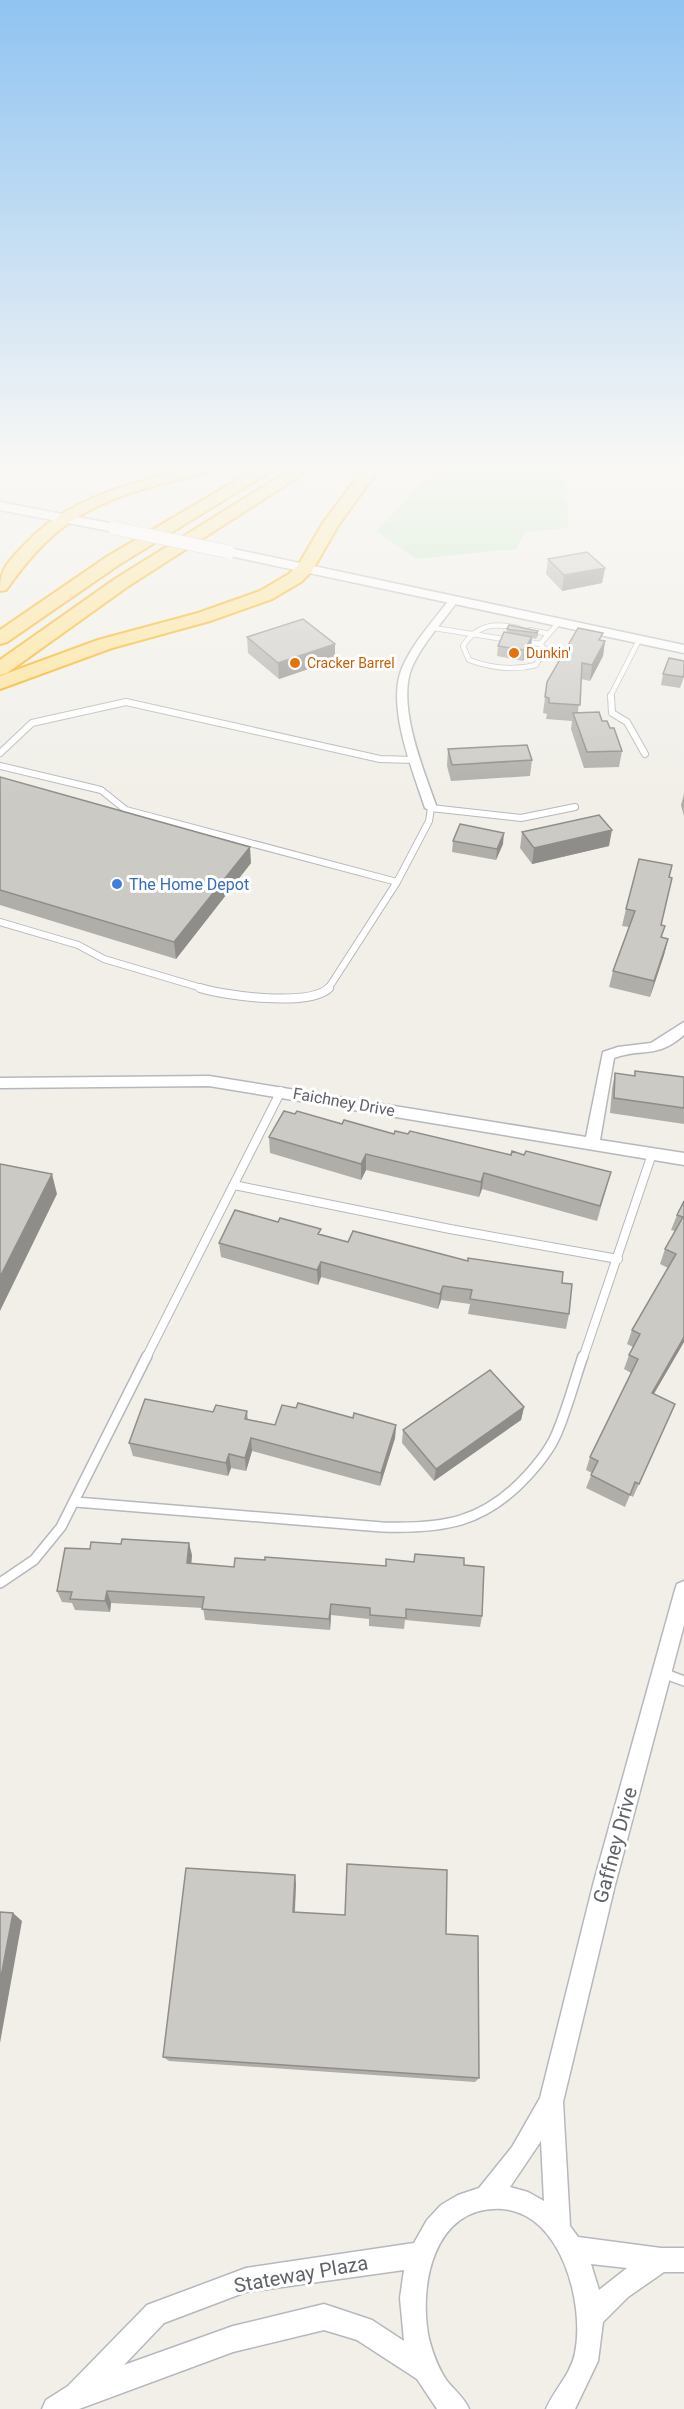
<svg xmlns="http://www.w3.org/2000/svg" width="684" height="2409" font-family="Roboto,sans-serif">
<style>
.green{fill:#c5e8c5}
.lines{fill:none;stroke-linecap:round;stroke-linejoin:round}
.service-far3-casing{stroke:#b5b8bc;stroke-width:6}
.service-far2-casing{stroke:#b5b8bc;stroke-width:8}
.service-far1-casing{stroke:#b5b8bc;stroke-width:10}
.service-casing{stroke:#b5b8bc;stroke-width:12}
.minor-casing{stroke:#b5b8bc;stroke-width:3}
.secondary-casing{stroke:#b6babf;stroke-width:3}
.motorway-casing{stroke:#f9ab00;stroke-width:4}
.service-far3{stroke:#fff;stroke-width:4.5}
.service-far2{stroke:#fff;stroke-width:6}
.service-far1{stroke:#fff;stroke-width:8}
.service{stroke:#fff;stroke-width:9}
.minor{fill:#fff;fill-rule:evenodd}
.secondary{fill:#fff;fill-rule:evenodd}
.motorway{fill:#fde293;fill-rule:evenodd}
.secondary-bridge-casing{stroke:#b6babf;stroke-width:14;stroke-linecap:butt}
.secondary-bridge{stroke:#fff;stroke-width:13}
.wall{fill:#afaea9}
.shaded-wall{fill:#8f8d8a}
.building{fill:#cccac5;stroke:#8f8d8a;stroke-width:1.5}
.food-dot{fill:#e8710a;stroke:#fff;stroke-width:2}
.shop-dot{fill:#3f7fe0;stroke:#fff;stroke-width:2}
.labels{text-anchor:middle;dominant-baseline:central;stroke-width:6;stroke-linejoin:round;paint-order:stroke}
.far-food-label{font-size:14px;fill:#c56008;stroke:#fff;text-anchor:start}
.shop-label{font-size:16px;fill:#366cbe;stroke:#fff;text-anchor:start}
.street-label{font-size:16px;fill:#5f6368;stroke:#fff}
.near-street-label{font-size:20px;fill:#5f6368;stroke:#fff}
</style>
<rect width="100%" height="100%" fill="#f1efe8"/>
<!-- green -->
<path class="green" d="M451,465H551L567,483L568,528L525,532L516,549L416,559L376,531L421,483Z"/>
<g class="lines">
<defs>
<path id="service-far3" d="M434,628L510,640
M518,628C494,623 477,624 463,646L469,660C491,668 513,671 536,665L545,649L540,644
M530,630L549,634
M522,641L540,644L560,621
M610,697L640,638"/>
<path id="service-far2" d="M611,696L612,713L627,722L645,754
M0,753L32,723L126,702L380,759L414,760
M0,766L101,790L126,810L397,882
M0,922L78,945L104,959L205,989
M328,989L397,882L429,821L431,808L521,818L575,807"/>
<path id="service-far1" d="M200,988C226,996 309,1007 329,988
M234,1185L450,1229L618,1259
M146,1358L281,1091
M583,1358L652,1154"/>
<path id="service" d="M76,1502L382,1527C443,1529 484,1523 527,1476C538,1464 550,1449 556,1435C567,1410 574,1382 583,1356
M0,1583L34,1560L61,1527L147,1356
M663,1673L684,1681"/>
<path id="minor" d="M452,596L460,598C444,621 423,642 412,667C396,705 424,771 437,808L431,811L425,808C413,771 386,706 402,668C413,642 435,619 452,596Z
M684,1022V1035C655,1060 644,1047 614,1058L600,1140L684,1153V1165L209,1086L0,1088V1078L209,1076L586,1137L603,1052L618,1047L651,1043Z
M684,1581V1625L615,1885L563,2102L570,2226L578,2237L661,2248H684V2272H664L628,2297L603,2322L598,2361L575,2409H546C554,2390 571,2374 575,2353C585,2305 562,2213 502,2209C433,2205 418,2287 429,2339C433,2354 438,2368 447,2381C455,2391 464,2397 469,2409H437L417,2379L357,2340L324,2330L233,2352L79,2409H42L46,2400L68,2386L147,2305L246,2268L414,2243L427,2220L441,2205L458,2195L479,2188L512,2147L540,2098L593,1885L675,1590L677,1584ZM541,2141L544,2201L528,2192L510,2187ZM591,2264L627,2268L599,2290ZM404,2270L400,2298L404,2341L372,2320L324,2304L233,2326L124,2365L164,2323L246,2292Z"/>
<path id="secondary" d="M0,502L114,524L120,528L114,532L0,510Z
M229,548L684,645V653L225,555L223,552Z"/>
<path id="motorway" d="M200,465H225L222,468C170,483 110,492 66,525C42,542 23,566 6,590L0,591C0,568 9,561 25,544C72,494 137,483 200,465Z
M298,465H317L127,587L7,673L0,675V660L115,579Z
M366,465H382L339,524L312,571L301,582L272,599L210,621L112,648L0,689V676L98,640L198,613L260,591L289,574L299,564L323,523Z
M259,467L265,469L267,472L265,475L120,564L7,642L0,644V630L108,556Z"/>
</defs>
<!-- service-far3 casing -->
<use href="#service-far3" class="service-far3-casing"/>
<!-- service-far2 casing -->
<use href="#service-far2" class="service-far2-casing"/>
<!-- service-far1 casing -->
<use href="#service-far1" class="service-far1-casing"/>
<!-- service casing -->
<use href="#service" class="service-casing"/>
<!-- minor casing -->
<use href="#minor" class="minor-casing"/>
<!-- secondary casing -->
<use href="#secondary" class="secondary-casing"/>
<!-- motorway casing -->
<use href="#motorway" class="motorway-casing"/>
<!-- service-far3 -->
<use href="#service-far3" class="service-far3"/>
<!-- service-far2 -->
<use href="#service-far2" class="service-far2"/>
<!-- service-far1 -->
<use href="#service-far1" class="service-far1"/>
<!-- service -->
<use href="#service" class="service"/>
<!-- minor -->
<use href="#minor" class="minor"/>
<!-- secondary -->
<use href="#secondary" class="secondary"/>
<!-- motorway -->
<use href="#motorway" class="motorway"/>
<defs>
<path id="secondary-bridge" d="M114,528L229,552"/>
</defs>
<!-- secondary-bridge casing -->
<use href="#secondary-bridge" class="secondary-bridge-casing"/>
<!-- secondary-bridge -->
<use href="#secondary-bridge" class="secondary-bridge"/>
</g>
<!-- wall -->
<path class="wall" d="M548,559L605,568L602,583L562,591L546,574Z
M507,629L538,631V636L536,639L532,638L531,647L523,661L497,656L498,646L507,633Z
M247,637L335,644V660L279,679L248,653Z
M602,640L605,641L603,656L590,681L581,679L578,713L602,721L610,728L622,751L619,767L584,768L571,729L572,721L546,719L547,714L543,713L547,682Z
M684,661V677L680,688L661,685L663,674Z
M448,749L532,760L530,776L451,781L447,766Z
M0,777L251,863L176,959L0,905Z
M684,794V816L681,805Z
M522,832L609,846L532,864L520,848Z
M453,841L503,844L496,860L452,852Z
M669,877L661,925L662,938L668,939L664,955L650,997L609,987L613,971L629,927L622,926L626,909Z
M635,1071L684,1077V1124L610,1113L612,1089L615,1073L634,1076Z
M295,1114L394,1134H408L511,1155H524L611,1172L597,1221L482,1189L479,1197L366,1170L361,1180L270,1153L269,1137Z
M684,1201V1342L654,1394L675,1404L633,1497L630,1495L625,1507L586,1488L592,1473L586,1470L590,1457L631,1373L624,1369L629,1355L633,1347L627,1344L632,1330L668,1268L660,1264L665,1249L675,1231L671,1230L677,1215Z
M321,1234L348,1242L468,1261L562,1283L569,1314L566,1329L468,1314L470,1304L441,1300L438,1309L321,1277L318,1285L221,1257L219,1243Z
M524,1407L521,1420L434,1481L402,1443L403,1430Z
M296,1408L396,1425L395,1438L380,1486L252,1451L246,1471L231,1468L228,1476L133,1456L129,1443L213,1412L247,1411L248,1419L275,1425Z
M192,1555L191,1564L234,1567L265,1560L386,1566L464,1565L482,1616L480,1627L405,1620L404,1629L369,1626V1619L331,1615L330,1630L205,1620L203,1608L111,1603L110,1612L75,1610L72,1603L62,1602L57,1591Z
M296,1884L295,1912L446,1934L479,2078L475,2082L169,2061L163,2057Z"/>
<!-- shaded-wall -->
<path class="shaded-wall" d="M605,568L602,583L562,591L564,575Z
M532,637L531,647L523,661L524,650Z
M605,641L603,656L590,681L592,665Z
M335,644V660L279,679L278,663Z
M612,830L609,846L532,864L534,848Z
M504,833L503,844L496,860L497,849Z
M250,847L251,863L176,959L174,942Z
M668,939L664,955L650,997L654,981Z
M366,1154V1170L361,1180V1164Z
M484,1173L482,1189L479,1197L481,1182Z
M52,1174L57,1194L0,1311V1277Z
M321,1262V1277L318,1285L317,1270Z
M443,1286L441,1300L438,1309L440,1294Z
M684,1337V1342L646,1407L652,1393Z
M524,1407L521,1420L434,1481L436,1469Z
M396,1425L395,1438L380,1486L381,1473Z
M251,1438L252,1451L246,1471L245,1458Z
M229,1454L231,1468L228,1476L226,1463Z
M189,1543L192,1555L190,1575L187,1563Z
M107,1591L111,1603L110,1612L105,1601Z
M331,1604V1615L330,1630L329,1619Z
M295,1875L296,1884L294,1920L293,1912Z
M13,1913L22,1921L0,2043V1982Z"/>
<!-- building -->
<path class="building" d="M587,552L605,568L564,575L548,559Z
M303,619L335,644L278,663L247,637Z
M509,625L538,631L537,633L507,629Z
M578,628L603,633L599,640L605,641L592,665L582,663L580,705L549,703V698L545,697L547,682Z
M504,632L532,637L524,650L498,646Z
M669,658L684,661V673L683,677L663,674Z
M599,712L602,721H607L610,728H614L622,751L587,752L573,713Z
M527,745L532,760L452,765L448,749Z
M0,777L250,847L174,942L0,890Z
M599,815L612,830L534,848L522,832Z
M460,824L504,833L497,849L453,841Z
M639,859L672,865L669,877L672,878L661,925L665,926L661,937L668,939L654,981L613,971L635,911L626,909Z
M635,1071L684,1077V1108L614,1098L615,1073L635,1076Z
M284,1111L295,1114L297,1111L342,1124L344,1120L394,1134L395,1131L408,1134L410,1131L511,1155L512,1151L524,1155L526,1151L611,1172L600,1206L484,1173L481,1182L366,1154L361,1164L269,1137Z
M0,1164L52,1174L0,1277Z
M684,1201V1337L652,1393L675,1404L639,1484L635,1482L630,1495L591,1475L598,1461L590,1457L638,1359L629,1355L640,1334L632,1330L676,1254L665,1249L683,1217L677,1215Z
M235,1210L278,1222L280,1218L321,1229L318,1234L348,1242L353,1231L468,1261V1258L563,1272L562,1283L572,1284L569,1314L470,1299L472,1290L443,1286L440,1294L321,1262L317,1270L219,1243Z
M490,1370L524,1407L436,1469L403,1430Z
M145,1399L213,1412L216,1405L247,1411L245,1419L275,1425L282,1405L296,1408L298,1403L353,1418L354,1413L396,1425L381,1473L251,1438L245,1458L229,1454L226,1463L129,1443Z
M122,1539L189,1543L187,1563L234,1567L235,1558L265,1560V1557L386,1566V1559L414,1562L415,1554L464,1558V1565L484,1567L482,1616L406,1609V1618L370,1615V1608L331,1604L329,1619L202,1609L204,1597L107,1591L105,1601L70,1599L72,1592L57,1591L65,1548L90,1549L91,1542L121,1544Z
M347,1864L447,1870L446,1934L478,1936L479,2078L163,2057L186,1868L295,1875L293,1912L345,1915Z
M0,1912L13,1913L0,1982Z"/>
<!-- sky -->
<linearGradient id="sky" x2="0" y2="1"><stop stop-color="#8fc3f1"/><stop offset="0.58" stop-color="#f9f8f5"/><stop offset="1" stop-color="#f9f8f5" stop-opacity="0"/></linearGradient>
<rect width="684" height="802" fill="url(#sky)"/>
<!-- markers -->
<g class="food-dot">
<circle cx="514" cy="653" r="6"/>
<circle cx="295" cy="663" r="6"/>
</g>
<circle class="shop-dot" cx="117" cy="884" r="6"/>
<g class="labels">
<!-- far-food labels -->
<g class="far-food-label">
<text x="526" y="653">Dunkin'</text>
<text x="307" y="663">Cracker Barrel</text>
</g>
<!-- shop labels -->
<g class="shop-label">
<text x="129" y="884">The Home Depot</text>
</g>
<!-- street labels -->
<g class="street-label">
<text transform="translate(344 1102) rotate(10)">Faichney Drive</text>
</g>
<!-- near-street labels -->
<g class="near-street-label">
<text transform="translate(615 1845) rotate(-75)">Gaffney Drive</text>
<text transform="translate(301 2274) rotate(-10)">Stateway Plaza</text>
</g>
</g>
</svg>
